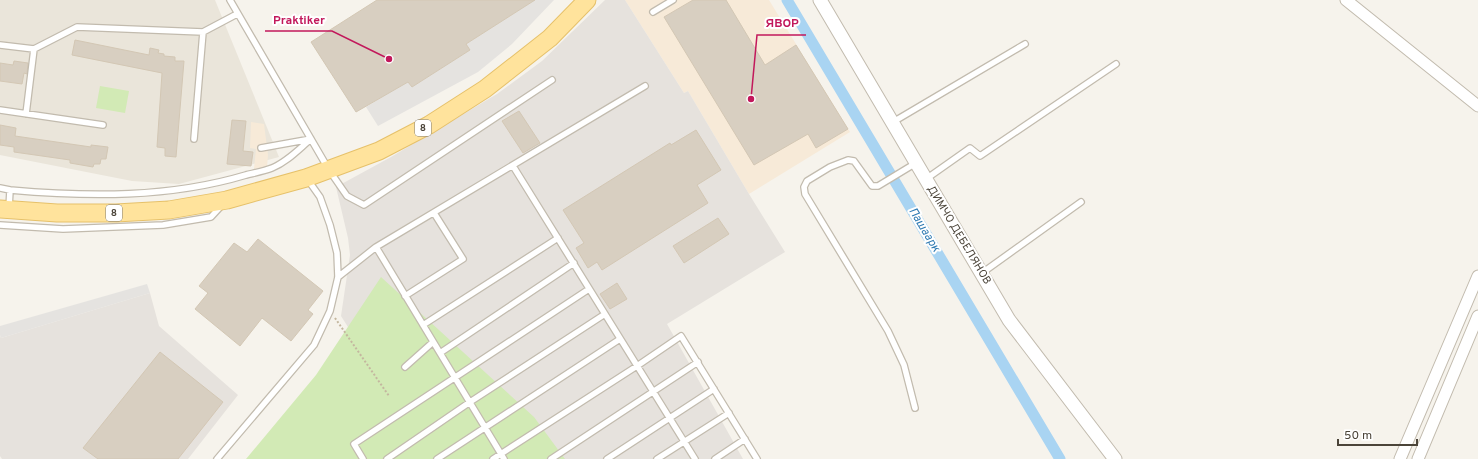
<svg xmlns="http://www.w3.org/2000/svg" width="1478" height="459" font-family="Overpass,sans-serif">
<style>
.residential{fill:#eae5da}
.commercial{fill:#f7ead8}
.industrial{fill:#e6e2dd}
.green{fill:#d2eab5}
.parking{fill:#e5e3e0}
.lines{fill:none;stroke-linecap:round;stroke-linejoin:round}
.canal{stroke:#a9d4f2;stroke-width:11}
.building{fill:#d8cfc1;stroke:#d3c7b4}
.service-casing{stroke:#c2bbae;stroke-width:8}
.minor-casing{stroke:#c2bbae;stroke-width:13}
.tertiary-casing{stroke:#c2bbae;stroke-width:15}
.primary-casing{stroke:#e6c16a;stroke-width:19}
.path{stroke:#c4b79f;stroke-width:2;stroke-dasharray:2 2;stroke-linecap:butt}
.service{stroke:#fff;stroke-width:5.5}
.minor{stroke:#fff;stroke-width:11}
.tertiary{stroke:#fff;stroke-width:13}
.primary{stroke:#ffe39c;stroke-width:17}
.labels{text-anchor:middle;dominant-baseline:central;stroke-width:4;stroke-linejoin:round;paint-order:stroke}
.shield{fill:#fff;stroke:#817c74;stroke-width:1}
.shield-label{font-size:10px;font-weight:bold;fill:#4b4439}
.street-label{font-size:11px;fill:#4b4439;stroke:#fff}
.water-label{font-size:12px;font-style:italic;fill:#2e7ab2;stroke:#fff}
.leader{fill:none;stroke:#c2185b;stroke-width:1.5}
.callout-dot{fill:#c2185b;stroke:#fff;stroke-width:1.5}
.callout-label{font-size:12px;text-anchor:middle;font-weight:bold;fill:#c2185b;stroke:#fff;stroke-width:4;stroke-linejoin:round;paint-order:stroke}
</style>
<rect width="100%" height="100%" fill="#f6f3ec"/>
<!-- residential -->
<path class="residential" d="M0,0H215L279,157L179,184L132,181L0,155Z"/>
<!-- commercial -->
<path class="commercial" d="M625,0H769L850,132L749,194L688,91L684,93Z
M251,122L264,124L268,155L267,167L254,169L256,149L250,148Z"/>
<!-- industrial -->
<path class="industrial" d="M605,0H625L684,93L688,91L749,194L785,252L667,324L743,459H545L386,387L341,316L350,255L348,238L336,187L391,157L497,94L542,61Z
M150,293L159,326L238,395L188,459H2L0,456V335L1,338Z"/>
<!-- green -->
<path class="green" d="M100,86L129,91L125,113L96,108Z
M381,277L534,417L565,459H246L316,375Z"/>
<!-- parking -->
<path class="parking" d="M531,0H554L512,44L478,72L378,126L366,107L408,81L412,87L470,50L466,44L532,2Z
M147,284L150,293L1,338L0,335V326Z"/>
<g class="lines">
<!-- canal -->
<path class="canal" d="M787,0L1060,459"/>
</g>
<!-- building -->
<path class="building" d="M377,0H535L466,44L470,50L412,87L408,82L356,112L311,42Z
M693,0H726L765,65L796,45L848,129L816,148L808,134L754,165L664,17Z
M75,40L149,55L150,48L159,50L158,53L164,54V56L175,57V61H184L176,157L165,156V148L157,147L162,73L72,55Z
M14,61L28,63L27,74L24,73L22,84L0,81V63L13,65Z
M519,111L540,143L523,153L502,121Z
M232,120L246,121L243,151L253,152L251,166L227,164Z
M0,125L16,128L15,136L91,147V145L108,147L106,159H101L100,164H94L93,167L70,163V160L14,152V147L0,145Z
M696,130L721,170L697,185L708,203L602,270L597,262L588,268L576,248L584,243L563,210L670,143L671,145Z
M718,218L729,234L684,263L673,246Z
M258,239L323,291L308,310L313,314L291,341L262,318L240,346L195,309L208,293L199,286L234,243L247,252Z
M617,283L627,299L610,309L600,294Z
M160,352L223,402L178,459H98L83,448Z"/>
<g class="lines">
<defs>
<path id="service" d="M230,0L329,170L347,196L364,205L552,80
M653,12L673,0
M0,45L34,49L26,114
M34,49L77,27L203,32
M0,110L103,125
M893,122L1025,44
M194,139L203,32L237,14
M261,148L311,139
M513,166L695,459
M926,179L970,148L980,156L1116,64
M0,188L10,190L9,208
M10,190C89,197 169,198 246,175C254,173 264,171 272,168C287,162 299,149 311,139
M0,225L63,229L163,225L211,217L222,205
M376,247L504,459
M982,273L1081,202
M338,277L376,247L645,86
M405,296L463,259L434,213
M423,325L558,238
M440,353L574,263
M405,367L433,342
M915,408L904,365L888,331L805,194L804,187L807,181L830,167L848,160L854,161L872,186H878L916,163
M217,459L314,345L330,311L338,277L337,253L330,225L320,197L308,180
M363,459L354,444L589,289
M387,459L470,402L605,314
M437,459L620,339
M493,459L637,366L681,336L757,459
M551,459L698,362
M607,459L714,389
M657,459L729,413
M715,459L745,439"/>
<path id="minor" d="M1346,0L1478,106
M1400,459L1478,276
M1418,459L1478,316"/>
<path id="tertiary" d="M820,0L1009,320L1115,459"/>
<path id="primary" d="M0,209L57,213H116L169,210L227,200L306,178L379,151L429,125L485,89L550,38L587,0"/>
</defs>
<!-- service casing -->
<use href="#service" class="service-casing"/>
<!-- minor casing -->
<use href="#minor" class="minor-casing"/>
<!-- tertiary casing -->
<use href="#tertiary" class="tertiary-casing"/>
<!-- primary casing -->
<use href="#primary" class="primary-casing"/>
<!-- path -->
<path class="path" d="M335,318L389,396"/>
<!-- service -->
<use href="#service" class="service"/>
<!-- minor -->
<use href="#minor" class="minor"/>
<!-- tertiary -->
<use href="#tertiary" class="tertiary"/>
<!-- primary -->
<use href="#primary" class="primary"/>
</g>
<g class="labels">
<!-- shield labels -->
<g class="shield">
<rect x="415" y="120" width="16" height="16" rx="3"/>
<rect x="106" y="205" width="16" height="16" rx="3"/>
</g>
<g class="shield-label">
<text x="423" y="128">8</text>
<text x="114" y="213">8</text>
</g>
<!-- street labels -->
<g class="street-label">
<text transform="translate(959 235) rotate(59)">ДИМЧО ДЕБЕЛЯНОВ</text>
</g>
<!-- water labels -->
<g class="water-label">
<text transform="translate(924 230) rotate(59)">Пашаарк</text>
</g>
</g>
<!-- callouts -->
<path class="leader" d="M389 59L332 31H265M751 99L757 35H806"/>
<g class="callout-dot">
<circle cx="389" cy="59" r="4"/>
<circle cx="751" cy="99" r="4"/>
</g>
<g class="callout-label">
<text x="299" y="24">Praktiker</text>
<text x="782" y="27">ЯВОР</text>
</g>
<!-- scale -->
<path d="M1338 439v6h79v-6" fill="none" stroke="#4b4439" stroke-width="2"/>
<text x="1344" y="439" font-size="12" fill="#4b4439" stroke="#ffffff" stroke-width="3" paint-order="stroke">50 m</text>
</svg>
